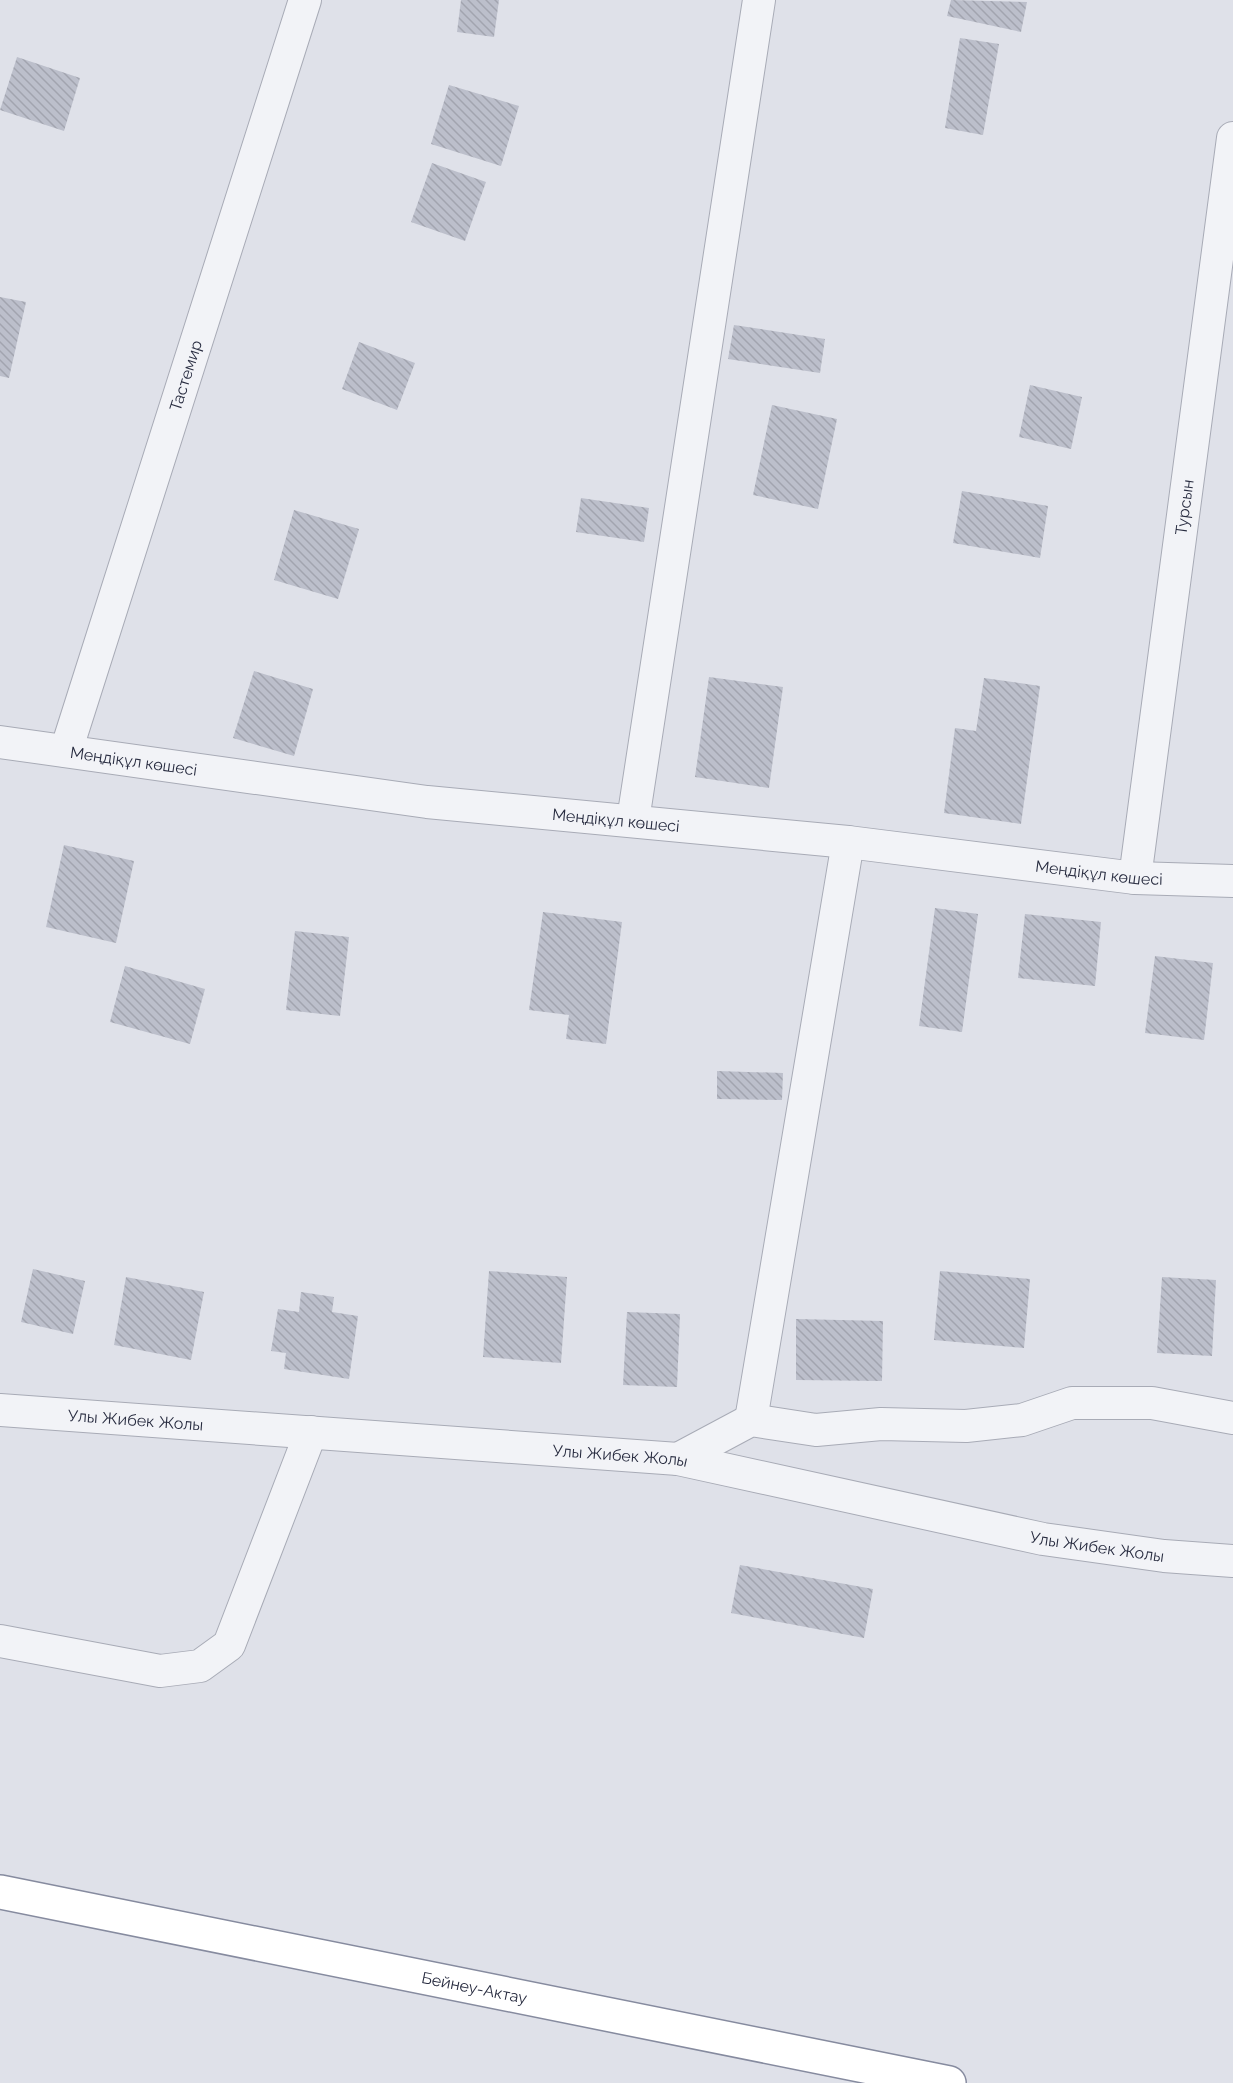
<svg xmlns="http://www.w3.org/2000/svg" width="1233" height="2083" font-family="Raleway,sans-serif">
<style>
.building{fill:url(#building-back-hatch)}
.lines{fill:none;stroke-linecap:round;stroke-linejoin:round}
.street-casing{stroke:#a8abb6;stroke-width:34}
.highway-casing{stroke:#868b9f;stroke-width:36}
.street{stroke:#f2f3f7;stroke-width:32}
.highway{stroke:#fff;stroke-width:33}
.labels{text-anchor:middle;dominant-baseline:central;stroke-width:4.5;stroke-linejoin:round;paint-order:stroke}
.street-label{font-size:16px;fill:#282c40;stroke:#eef0f6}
</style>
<defs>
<pattern id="building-back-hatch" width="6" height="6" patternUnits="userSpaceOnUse" patternTransform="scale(1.5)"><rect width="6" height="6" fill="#bcbfcb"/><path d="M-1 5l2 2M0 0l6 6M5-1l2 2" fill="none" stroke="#a2a4af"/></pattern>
</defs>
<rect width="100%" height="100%" fill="#dfe1e9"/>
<!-- building -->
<path class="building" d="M461,0H499L494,37L457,32Z
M951,0L1027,2L1021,32L947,16Z
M960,38L999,44L983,135L945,128Z
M17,57L80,78L64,131L0,110Z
M449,85L519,106L501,166L431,144Z
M432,163L486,182L465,241L411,222Z
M0,297L26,302L9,378L0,376Z
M734,325L825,339L820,373L728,359Z
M359,342L415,363L397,410L342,389Z
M1030,385L1082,397L1071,449L1019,437Z
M772,405L837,419L818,509L753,495Z
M962,491L1048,506L1040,558L953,543Z
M581,498L649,508L644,542L576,532Z
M294,510L359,529L338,599L274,580Z
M254,671L313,689L294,756L233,738Z
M709,677L783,687L769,788L695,777Z
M984,678L1040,686L1021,824L944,813L955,728L976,731Z
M64,845L134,861L116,943L46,927Z
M935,908L978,914L962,1032L919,1026Z
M543,912L622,922L606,1044L566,1039L569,1015L529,1010Z
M1025,914L1101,922L1095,986L1018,978Z
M295,931L349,937L340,1016L286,1010Z
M1155,956L1213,963L1204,1040L1145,1033Z
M125,966L205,989L190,1044L110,1022Z
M717,1071L783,1073L782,1100L717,1099Z
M33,1269L85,1281L73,1334L21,1322Z
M489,1271L567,1277L561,1363L483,1357Z
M940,1271L1030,1279L1024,1348L934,1340Z
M126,1277L204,1292L191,1360L114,1345Z
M1162,1277L1216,1280L1212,1356L1157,1353Z
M301,1292L334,1297L332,1312L358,1316L349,1379L284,1369L286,1353L271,1351L278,1309L299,1312Z
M627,1312L680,1314L677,1387L623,1385Z
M796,1319L883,1321L882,1381L796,1380Z
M740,1565L873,1589L864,1638L731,1613Z"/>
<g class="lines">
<defs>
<g id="street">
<path id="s1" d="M0,742L427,802L848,842L1135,878L1233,881"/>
<path id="s2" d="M66,751L305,0"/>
<path d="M633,820L759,0"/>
<path id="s3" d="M1135,878L1233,138"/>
<path id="s4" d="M0,1410L678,1459L1043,1539L1164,1556L1233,1561"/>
<path d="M751,1420L848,842"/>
<path d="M678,1459L751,1420L816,1430L881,1424L966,1426L1022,1420L1072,1403H1152L1233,1418"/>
<path d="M0,1641L160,1671L200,1666L229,1645L311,1432"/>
</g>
<g id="highway">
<path id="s5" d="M0,1892L949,2083"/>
</g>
</defs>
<!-- street casing -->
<use href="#street" class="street-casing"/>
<!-- highway casing -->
<use href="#highway" class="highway-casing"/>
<!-- street -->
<use href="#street" class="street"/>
<!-- highway -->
<use href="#highway" class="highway"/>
</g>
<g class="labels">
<!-- street labels -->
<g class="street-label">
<text stroke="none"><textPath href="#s2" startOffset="394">Тастемир</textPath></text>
<text stroke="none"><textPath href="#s3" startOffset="374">Турсын</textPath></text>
<text stroke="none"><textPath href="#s1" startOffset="135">Меңдіқұл көшесі</textPath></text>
<text stroke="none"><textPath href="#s1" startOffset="621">Меңдіқұл көшесі</textPath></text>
<text stroke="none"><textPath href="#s1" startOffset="1107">Меңдіқұл көшесі</textPath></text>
<text stroke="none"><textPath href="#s4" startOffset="136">Улы Жибек Жолы</textPath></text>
<text stroke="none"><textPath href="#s4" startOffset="622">Улы Жибек Жолы</textPath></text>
<text stroke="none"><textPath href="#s4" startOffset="1108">Улы Жибек Жолы</textPath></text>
<text stroke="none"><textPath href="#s5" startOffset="484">Бейнеу-Актау</textPath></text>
</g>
</g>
</svg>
